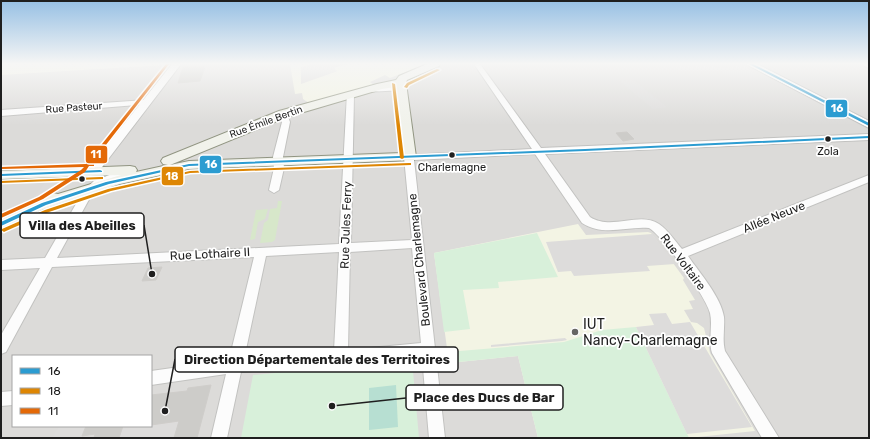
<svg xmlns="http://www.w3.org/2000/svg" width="870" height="439" font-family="Rubik,sans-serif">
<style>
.residential{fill:#dcdbd9;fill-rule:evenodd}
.education{fill:#f3f4e4}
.grass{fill:#d7e7ca}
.park{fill:#d8f0da}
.pitch{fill:#b7dfd2}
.parking{fill:#dddcdb}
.building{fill:#cdccc9;stroke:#cfcdca}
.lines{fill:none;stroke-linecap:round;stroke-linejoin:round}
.minor-casing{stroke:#c2c2c0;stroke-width:2}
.tertiary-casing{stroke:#c2c2c0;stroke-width:2}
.secondary-casing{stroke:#919582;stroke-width:2}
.minor{fill:#fcfcfc;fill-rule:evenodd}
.tertiary{fill:#fcfcfc;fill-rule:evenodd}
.secondary{fill:#f1f2eb;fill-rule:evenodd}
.bus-1-casing{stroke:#fff;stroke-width:3}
.bus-2-casing{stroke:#fff;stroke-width:3}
.bus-3-casing{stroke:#fff;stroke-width:3}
.bus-1{fill:#2c9cd1;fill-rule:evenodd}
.bus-2{fill:#de8603;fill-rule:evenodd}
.bus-3{fill:#e46907;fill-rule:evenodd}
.bus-dot{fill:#1f1f1f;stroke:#fff;stroke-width:1.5}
.poi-dot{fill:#676665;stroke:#fff;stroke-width:1.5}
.labels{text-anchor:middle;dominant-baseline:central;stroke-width:3.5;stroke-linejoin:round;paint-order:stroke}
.far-street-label{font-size:10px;fill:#1f1f1f;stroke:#fff}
.bus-label{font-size:11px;fill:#1f1f1f;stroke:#fff}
.street-label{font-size:12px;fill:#1f1f1f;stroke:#fff}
.near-poi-label{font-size:14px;fill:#1f1f1f;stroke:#fff;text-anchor:start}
.leader{fill:none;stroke:#1f1f1f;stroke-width:1.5}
.callout-dot{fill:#1f1f1f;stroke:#fff;stroke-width:1.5}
.callout{fill:#fff;stroke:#1f1f1f;stroke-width:1.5}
.callout-label{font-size:13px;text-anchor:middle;font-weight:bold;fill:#1f1f1f}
.line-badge{stroke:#fff;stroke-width:1.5}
.badge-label{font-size:11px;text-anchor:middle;font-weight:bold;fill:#fff}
</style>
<rect width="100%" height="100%" fill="#ecebe8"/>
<!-- residential -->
<path class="residential" d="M1,64H869V438H1ZM13,356H151V426H13Z"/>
<!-- education -->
<path class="education" d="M1,64H163V65L1,75Z
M290,64H426L390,78L385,75L370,82L374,85L309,103L303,99L302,93L295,94Z
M578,224L586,235L648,232L651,233L684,278L683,280L695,300L689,301L693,309L684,310L691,322L697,323L704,328L710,353L755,431L688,438H538L518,356L449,363L434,253Z"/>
<!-- grass -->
<path class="grass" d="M278,201H282L275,240L272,242L260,243L264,223L268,220L270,209L277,208Z
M268,209L265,219L258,222L255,239L250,240L256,210Z"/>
<!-- park -->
<path class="park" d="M537,233L558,277L498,282L499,288L463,290L470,329L444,332L434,253Z
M636,327L689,438H693H538L518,356L449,363L448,352L564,342L602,330Z
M412,360L419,438H241L253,375Z"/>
<!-- pitch -->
<path class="pitch" d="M396,385L398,427L369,430V388Z"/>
<!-- parking -->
<path class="parking" d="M312,64H347L334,68L337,71L335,72L301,84V67Z
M674,66H715L717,68H730L733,66H746L759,79L728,77L722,71H679Z
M629,76L667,107L653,109L616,78Z
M50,177H61L45,196L29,203Z
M652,234L675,264L647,266L650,271L574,276L571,271L558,272L546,242Z
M666,313L672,324L690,322L752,427L687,434L636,327L654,325L649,314Z
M565,338L567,340L562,341L491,347V345Z
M181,415L173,438H119L122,429L151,426V418Z
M59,426H86L82,438H52Z"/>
<!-- building -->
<path class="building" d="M184,64H206L200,81L178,83Z
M627,132L634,139L623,141L616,133Z
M162,267L156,280L142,281L148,268Z
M211,385L197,438H174L179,421L151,425V395L187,391L188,388Z
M86,426H123L119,438H94L95,434L82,436Z"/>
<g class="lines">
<defs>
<path id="minor" d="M474,64H480L541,148L869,134V140L545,154L590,217C612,231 639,211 659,224C668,230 675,241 682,249L869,175V182L688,256C699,272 721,297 724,317C725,328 722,339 725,351L779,438H762L712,353C708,340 713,326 710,313C706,297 663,236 649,228C626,226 604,237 582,223L535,154L414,160L445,438H429L422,356L241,372L227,438H211L226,374L151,385V371L229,360L254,257L52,267L6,352L1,354V335L40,268L1,270V260L45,258L84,190L94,181L127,168H133L135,170L133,172L102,185L92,194L57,258L339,244L347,93H350L354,95L351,243L412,240L404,157L406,155L532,149ZM412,248L421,343L348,350L350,252ZM339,252L334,351L244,359L266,256Z
M861,64H869V68Z
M401,86H404V90L367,92L363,90L367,88Z
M146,100L150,102L149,104L1,116V110Z
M283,111L286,112L290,122L283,157L284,168L279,190L274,193L269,190L274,168L273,157L282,122L279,114Z
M13,391V405L1,406V392Z"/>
<path id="tertiary" d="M172,64H181L96,175H88L86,172L88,169Z
M746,64H757L869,121V128Z"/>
<path id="secondary" d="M427,64H440L439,66L407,80L406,83L416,157L414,160L189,169L120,184L44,209L1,230V217L48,195L53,193L58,194L121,175L1,179V171L130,166L135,167L137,170L136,172L168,165L163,164L161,161L163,158L279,111L377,84L396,80L399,76ZM395,87L402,153L189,161L170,165L287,117L382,89Z"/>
</defs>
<!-- minor casing -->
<use href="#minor" class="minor-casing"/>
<!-- tertiary casing -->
<use href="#tertiary" class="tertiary-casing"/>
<!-- secondary casing -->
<use href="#secondary" class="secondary-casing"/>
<!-- minor -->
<use href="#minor" class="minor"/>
<!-- tertiary -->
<use href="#tertiary" class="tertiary"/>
<!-- secondary -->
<use href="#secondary" class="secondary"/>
<defs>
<path id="bus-1" d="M749,64H753L869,123V126Z
M869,136V138L585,151L189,166L109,184L46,205L1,226V222L42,203L106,182L189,164L585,149Z
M100,170L102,171V172L1,176V174Z"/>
<path id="bus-2" d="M437,69L440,70L409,85L407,88L404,87L407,83Z
M392,83L395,84L404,158L402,159L400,158Z
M409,163H411V165L190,173L111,191L49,212L6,231L4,232L1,230L2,229L45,210L108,189L190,171Z
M101,177H103V179L1,183V181Z"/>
<path id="bus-3" d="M166,64H169L91,164H94V166H89L85,172L43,199L1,218V214L39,197L81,170L84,167L1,169V167L86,164Z"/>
</defs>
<!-- bus-1 casing -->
<use href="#bus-1" class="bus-1-casing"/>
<!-- bus-2 casing -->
<use href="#bus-2" class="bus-2-casing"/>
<!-- bus-3 casing -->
<use href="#bus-3" class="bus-3-casing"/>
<!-- bus-1 -->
<use href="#bus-1" class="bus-1"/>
<!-- bus-2 -->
<use href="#bus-2" class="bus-2"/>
<!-- bus-3 -->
<use href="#bus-3" class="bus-3"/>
</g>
<!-- sky -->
<linearGradient id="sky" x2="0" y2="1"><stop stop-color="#97c0e4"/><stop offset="0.51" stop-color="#f6f6f5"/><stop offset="1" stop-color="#f6f6f5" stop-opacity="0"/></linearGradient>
<rect width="870" height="125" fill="url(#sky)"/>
<!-- markers -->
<g class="bus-dot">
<circle cx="828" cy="139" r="3.5"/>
<circle cx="452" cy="155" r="3.5"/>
<circle cx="82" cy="179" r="3.5"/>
</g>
<circle class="poi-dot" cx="575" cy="332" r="4"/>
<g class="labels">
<!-- far-street labels -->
<g class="far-street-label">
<text transform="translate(74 108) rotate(-4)">Rue Pasteur</text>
<text transform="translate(266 122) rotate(-20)">Rue Émile Bertin</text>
</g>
<!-- bus labels -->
<g class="bus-label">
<text x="828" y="151">Zola</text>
<text x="452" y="167">Charlemagne</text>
</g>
<!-- street labels -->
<g class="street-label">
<text transform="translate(774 217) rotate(-22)">Allée Neuve</text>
<text transform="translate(346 225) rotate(-88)">Rue Jules Ferry</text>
<text transform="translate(210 254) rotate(-3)">Rue Lothaire II</text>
<text transform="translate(419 260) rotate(-96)">Boulevard Charlemagne</text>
<text transform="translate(683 262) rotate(53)">Rue Voltaire</text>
</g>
<!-- near-poi labels -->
<g class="near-poi-label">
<text x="583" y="324">IUT<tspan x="583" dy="16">Nancy-Charlemagne</tspan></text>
</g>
</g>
<!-- callouts -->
<path class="leader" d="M152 274L144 225M165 411L175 359M332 406L406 398"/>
<g class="callout-dot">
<circle cx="152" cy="274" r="4"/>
<circle cx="165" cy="411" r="4"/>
<circle cx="332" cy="406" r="4"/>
</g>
<g class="callout">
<rect x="20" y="213" width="124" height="25" rx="4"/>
<rect x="175" y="347" width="283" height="25" rx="4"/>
<rect x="406" y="385" width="157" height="25" rx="4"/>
</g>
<g class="callout-label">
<text x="82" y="230">Villa des Abeilles</text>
<text x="317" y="364">Direction Départementale des Territoires</text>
<text x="484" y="402">Place des Ducs de Bar</text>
</g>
<g class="line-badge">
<rect x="825" y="99" width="23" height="19" rx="4" fill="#2c9cd1"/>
<rect x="85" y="145" width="23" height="19" rx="4" fill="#e46907"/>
<rect x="199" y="155" width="23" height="19" rx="4" fill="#2c9cd1"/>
<rect x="161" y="166" width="23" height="20" rx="4" fill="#de8603"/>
</g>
<g class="badge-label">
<text x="837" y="112">16</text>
<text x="96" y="158">11</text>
<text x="211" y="168">16</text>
<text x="172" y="180">18</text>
</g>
<!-- border -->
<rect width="870" height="439" fill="none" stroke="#1f1f1f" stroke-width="4"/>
<!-- legend -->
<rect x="12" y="355" width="140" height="72" fill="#ffffff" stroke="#a5a5a5"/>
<rect x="20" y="368" width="20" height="6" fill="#2c9cd1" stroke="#a5a5a5"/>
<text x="48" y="375" font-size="12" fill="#1f1f1f">16</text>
<rect x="20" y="388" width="20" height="6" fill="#de8603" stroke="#a5a5a5"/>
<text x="48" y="395" font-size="12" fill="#1f1f1f">18</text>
<rect x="20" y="408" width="20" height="6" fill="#e46907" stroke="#a5a5a5"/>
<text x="48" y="415" font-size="12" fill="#1f1f1f">11</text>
</svg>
